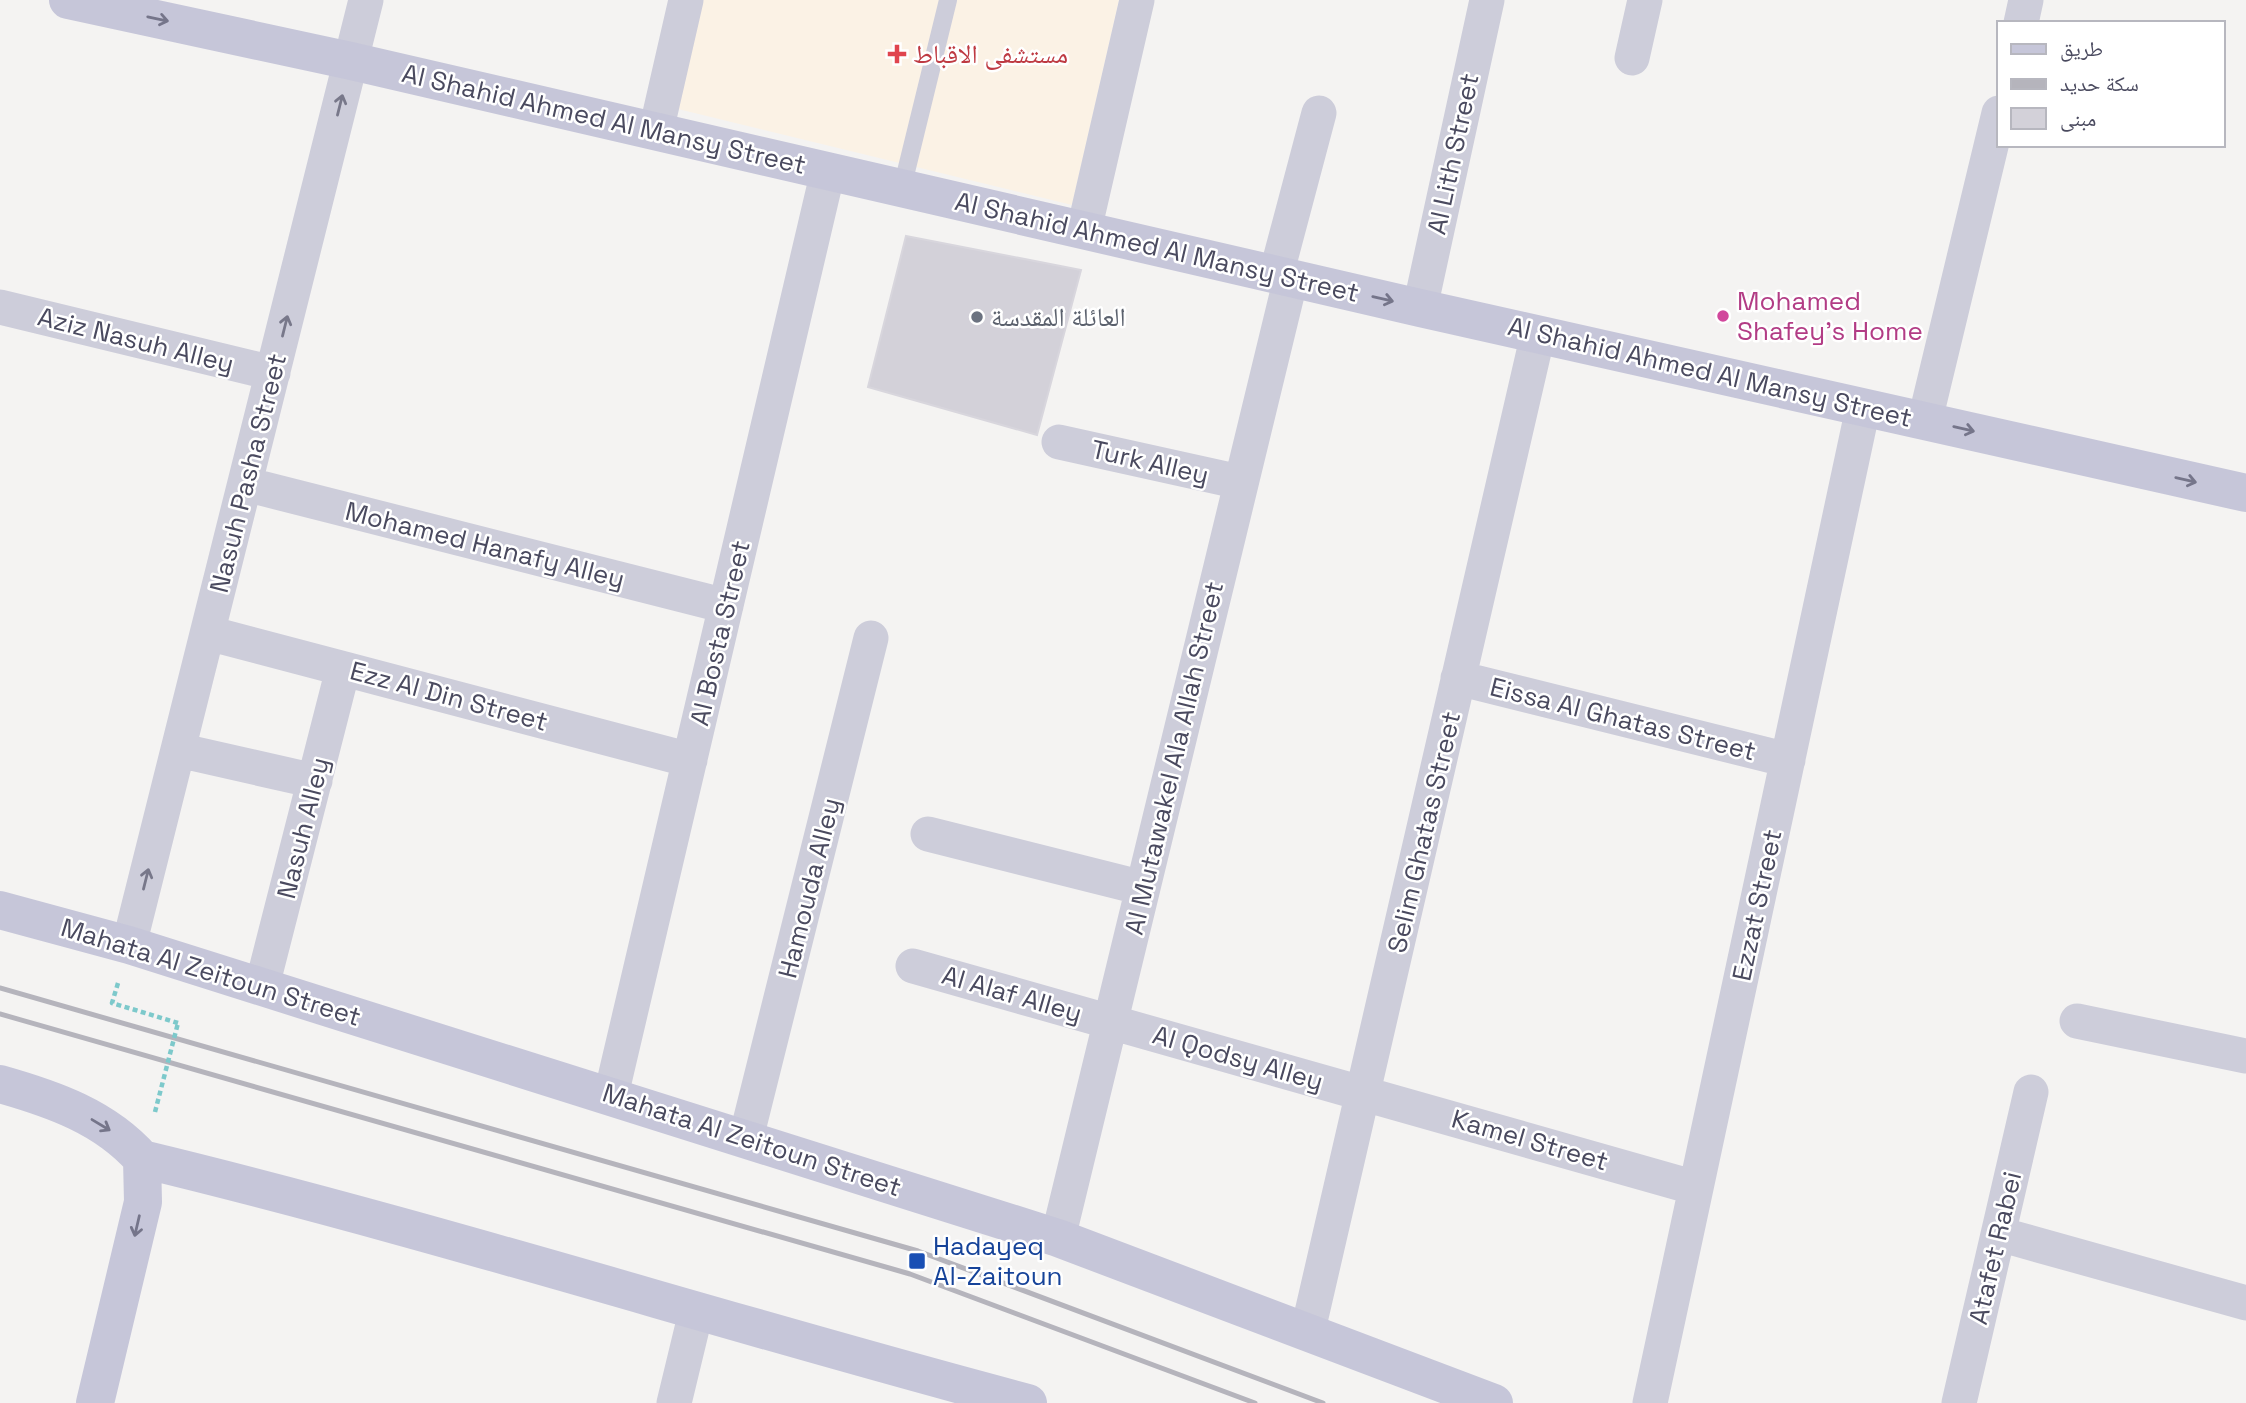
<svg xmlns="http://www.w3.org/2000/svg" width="2246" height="1403" font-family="'Space Grotesk','Noto Naskh Arabic',sans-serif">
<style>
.medical{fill:#fbf2e5}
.building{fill:#d3d1d9;stroke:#d8d6dd;stroke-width:2}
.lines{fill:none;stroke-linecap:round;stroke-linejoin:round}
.path{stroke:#7dc9cb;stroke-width:4.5;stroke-dasharray:5 3.5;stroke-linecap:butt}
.lane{stroke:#cdcdda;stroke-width:18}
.street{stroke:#cdcdda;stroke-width:35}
.secondary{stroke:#c6c6d9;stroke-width:38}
.rail{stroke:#b5b4bc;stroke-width:5}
.path-bridge{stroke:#7dc9cb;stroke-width:4.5;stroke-dasharray:5 3.5;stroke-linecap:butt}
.oneway{stroke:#75758a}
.oneway2{stroke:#78788a}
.health-dot{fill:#e0444e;stroke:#fff;stroke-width:2.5}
.hotel-dot{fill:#d1479c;stroke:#fff;stroke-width:2.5}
.worship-dot{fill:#6b7280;stroke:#fff;stroke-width:2.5}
.transit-dot{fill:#1a4fb4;stroke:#fff;stroke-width:2.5}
.labels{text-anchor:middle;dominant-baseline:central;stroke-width:5;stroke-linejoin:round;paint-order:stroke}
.health-label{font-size:26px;fill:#be3a42;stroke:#fff;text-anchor:start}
.street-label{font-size:26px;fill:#4a4a5f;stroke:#fff}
.hotel-label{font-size:26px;fill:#b23c85;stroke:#fff;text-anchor:start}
.worship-label{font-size:26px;fill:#5b616d;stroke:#fff;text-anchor:start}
.transit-label{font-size:26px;fill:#164399;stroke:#fff;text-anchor:start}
</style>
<rect width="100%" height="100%" fill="#f4f3f2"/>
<!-- medical -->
<path class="medical" d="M701,0H1119L1072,205L674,108Z"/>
<!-- building -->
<path class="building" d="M906,236L1081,270L1037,435L868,387Z"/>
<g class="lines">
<!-- path -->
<path class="path" d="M118,983L112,1003L178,1023"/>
<!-- lane -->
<path class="lane" d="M902,188L948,0"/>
<!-- street -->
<path class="street" d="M2021,23L2026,0
M1632,58L1645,0
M656,131L686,0
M1084,230L1137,0
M1276,275L1319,113
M0,307L273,373
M1420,308L1487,0
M1925,420L1999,113
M1059,442L1240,482
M245,484L726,606
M208,633L690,760
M1458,678L1788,760
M178,750L315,781
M928,834L1143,888
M129,945L366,0
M913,966L1696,1188
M262,986L343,669
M2077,1021L2246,1056
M611,1095L828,171
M746,1138L871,638
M1999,1234L2246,1303
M1058,1238L1291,278
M1308,1330L1538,334
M674,1403L696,1312
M1650,1403L1863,408
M1959,1403L2031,1092"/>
<!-- secondary -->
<path class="secondary" d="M68,0L351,61L1420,308L2246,493
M0,910L129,945L1058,1238L1494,1403
M0,1084C53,1099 105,1117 142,1159
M142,1159C440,1231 732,1325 1028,1403
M95,1403L143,1202L142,1159"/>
<!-- rail -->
<path class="rail" d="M0,988L918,1251L1323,1403
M0,1014L910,1274L1255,1403"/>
<!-- path-bridge -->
<path class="path-bridge" d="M155,1112L178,1023"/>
</g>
<!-- one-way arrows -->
<defs><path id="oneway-shaft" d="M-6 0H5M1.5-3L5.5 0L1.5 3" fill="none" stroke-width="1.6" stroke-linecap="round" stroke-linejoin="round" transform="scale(1.75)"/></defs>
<g class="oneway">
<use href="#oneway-shaft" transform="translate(158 19) rotate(12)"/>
<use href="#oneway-shaft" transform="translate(1383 299) rotate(13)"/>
<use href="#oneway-shaft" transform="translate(1964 429) rotate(13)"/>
<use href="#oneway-shaft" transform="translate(2186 480) rotate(13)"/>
<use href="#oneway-shaft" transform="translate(101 1125) rotate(31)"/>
<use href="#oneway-shaft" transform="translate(137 1226) rotate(103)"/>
</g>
<g class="oneway2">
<use href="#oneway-shaft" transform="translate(340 105) rotate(-76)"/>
<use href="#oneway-shaft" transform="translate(285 326) rotate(-76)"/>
<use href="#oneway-shaft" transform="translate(146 879) rotate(-76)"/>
</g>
<!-- markers -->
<path class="health-dot" d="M893.5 43.5h7v7h7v7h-7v7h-7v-7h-7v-7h7z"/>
<circle class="hotel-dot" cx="1723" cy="316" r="7"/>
<circle class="worship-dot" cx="977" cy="317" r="7"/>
<rect class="transit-dot" x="908" y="1252" width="18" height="18" rx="3.5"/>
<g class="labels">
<!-- health labels -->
<g class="health-label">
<text x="913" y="54">مستشفى الاقباط</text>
</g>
<!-- street labels -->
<g class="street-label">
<text transform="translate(604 119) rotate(13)">Al Shahid Ahmed Al Mansy Street</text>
<text transform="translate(1453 154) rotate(-78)">Al Lith Street</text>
<text transform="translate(1157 247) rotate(13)">Al Shahid Ahmed Al Mansy Street</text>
<text transform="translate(136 340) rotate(14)">Aziz Nasuh Alley</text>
<text transform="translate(1710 372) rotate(13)">Al Shahid Ahmed Al Mansy Street</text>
<text transform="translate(1150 462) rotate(13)">Turk Alley</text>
<text transform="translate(248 473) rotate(-76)">Nasuh Pasha Street</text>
<text transform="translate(485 545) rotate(14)">Mohamed Hanafy Alley</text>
<text transform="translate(720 633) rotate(-77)">Al Bosta Street</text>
<text transform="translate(449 696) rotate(15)">Ezz Al Din Street</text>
<text transform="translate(1623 719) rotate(14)">Eissa Al Ghatas Street</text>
<text transform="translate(1174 758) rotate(-77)">Al Mutawakel Ala Allah Street</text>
<text transform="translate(303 828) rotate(-76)">Nasuh Alley</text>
<text transform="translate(1424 832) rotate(-77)">Selim Ghatas Street</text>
<text transform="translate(809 888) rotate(-76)">Hamouda Alley</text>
<text transform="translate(1757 905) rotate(-78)">Ezzat Street</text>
<text transform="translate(211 972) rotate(17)">Mahata Al Zeitoun Street</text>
<text transform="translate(1012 994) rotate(16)">Al Alaf Alley</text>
<text transform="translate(1238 1058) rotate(16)">Al Qodsy Alley</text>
<text transform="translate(752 1140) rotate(18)">Mahata Al Zeitoun Street</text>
<text transform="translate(1530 1140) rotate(16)">Kamel Street</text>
<text transform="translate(1995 1248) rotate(-77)">Atafet Rabei</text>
</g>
<!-- hotel labels -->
<g class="hotel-label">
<text x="1737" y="301">Mohamed<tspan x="1737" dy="30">Shafey's Home</tspan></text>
</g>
<!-- worship labels -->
<g class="worship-label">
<text x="991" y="317">العائلة المقدسة</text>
</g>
<!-- transit labels -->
<g class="transit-label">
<text x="933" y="1246">Hadayeq<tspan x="933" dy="30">Al-Zaitoun</tspan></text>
</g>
</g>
<!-- legend -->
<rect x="1997" y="21" width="228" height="126" fill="#ffffff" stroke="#b7b7bf" stroke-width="2"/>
<rect x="2011" y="44" width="35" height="10" fill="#c6c6d9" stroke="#b7b7bf" stroke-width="2"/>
<text x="2060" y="56" font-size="21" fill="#4a4a5f">طريق</text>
<rect x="2011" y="79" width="35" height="10" fill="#b5b4bc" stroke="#b7b7bf" stroke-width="2"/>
<text x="2060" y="91" font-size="21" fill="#4a4a5f">سكة حديد</text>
<rect x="2011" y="108" width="35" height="21" fill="#d3d1d9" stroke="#b7b7bf" stroke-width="2"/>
<text x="2060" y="126" font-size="21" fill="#4a4a5f">مبنى</text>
</svg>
